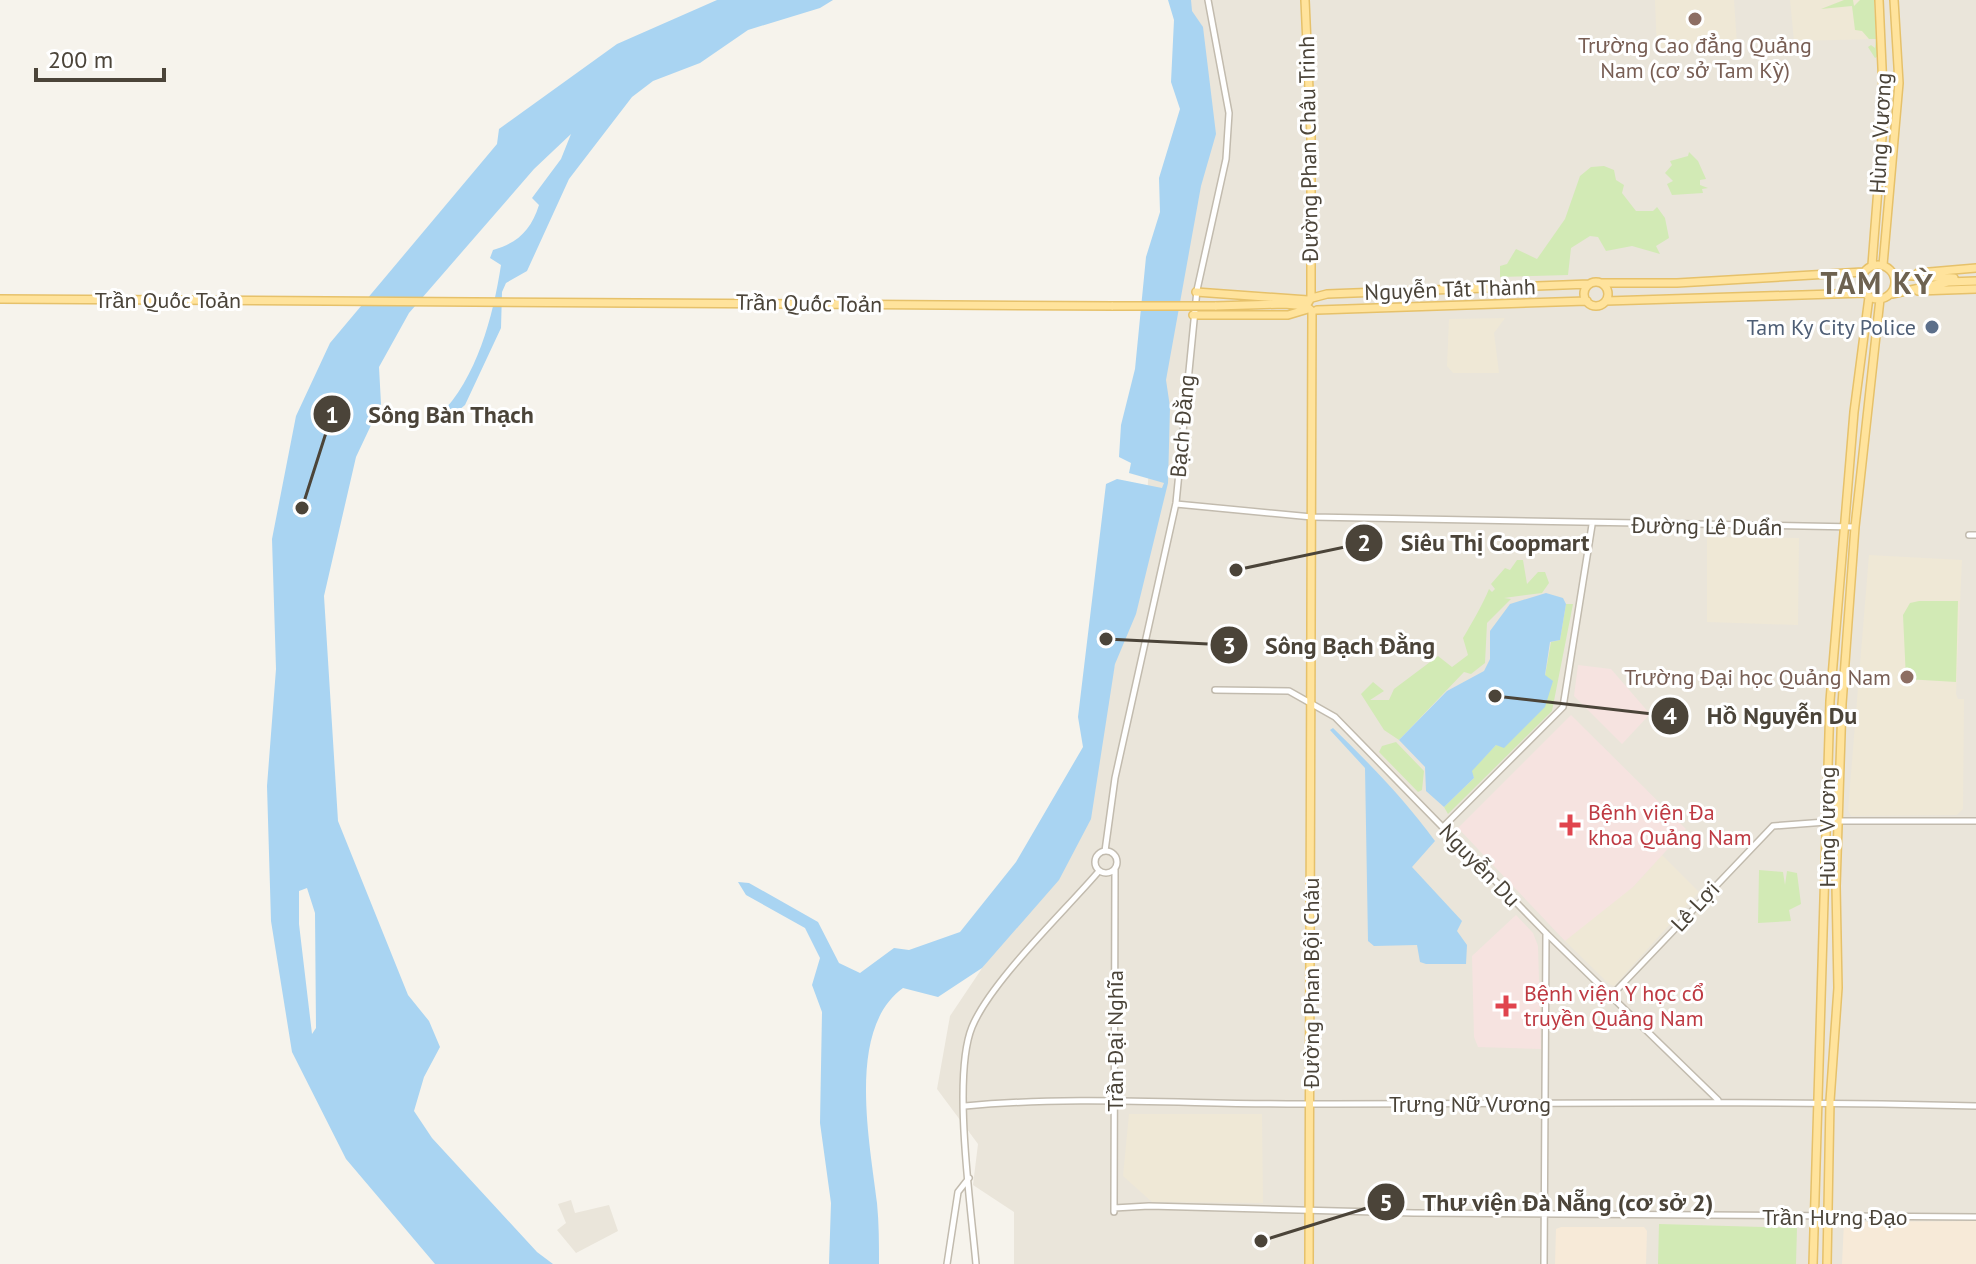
<svg xmlns="http://www.w3.org/2000/svg" width="1976" height="1264" font-family="'PT Sans',sans-serif">
<style>
.residential{fill:#eae5da}
.commercial{fill:#f7ead8}
.education{fill:#efe8d6}
.medical{fill:#f6e3e0}
.green{fill:#d2eab5}
.water{fill:#a9d4f2;fill-rule:evenodd}
.lines{fill:none;stroke-linecap:round;stroke-linejoin:round}
.minor-casing{stroke:#c2bbae;stroke-width:8}
.major-casing{stroke:#e6c16a;stroke-width:10}
.minor{stroke:#fff;stroke-width:5}
.major{stroke:#ffe39c;stroke-width:7}
.major-bridge-casing{stroke:#e6c16a;stroke-width:10;stroke-linecap:butt}
.major-bridge{stroke:#ffe39c;stroke-width:7}
.education-dot{fill:#8d6e63;stroke:#fff;stroke-width:3}
.service-dot{fill:#5c6f8a;stroke:#fff;stroke-width:3}
.health-dot{fill:#e0444e;stroke:#fff;stroke-width:3}
.labels{text-anchor:middle;dominant-baseline:central;stroke-width:6;stroke-linejoin:round;paint-order:stroke}
.education-label{font-size:22px;fill:#785e54;stroke:#fff}
.street-label{font-size:22px;fill:#4b4439;stroke:#fff}
.service-label{font-size:22px;fill:#4e5e75;stroke:#fff;text-anchor:end}
.health-label{font-size:22px;fill:#be3a42;stroke:#fff;text-anchor:start}
.district-label{font-size:30px;font-weight:bold;letter-spacing:2px;fill:#6e6250;stroke:#fff}
.leader{fill:none;stroke:#4b4439;stroke-width:3}
.callout-dot{fill:#4b4439;stroke:#fff;stroke-width:3}
.mark-label{font-size:24px;text-anchor:middle;font-weight:bold;fill:#fff}
.callout-label{font-size:24px;text-anchor:middle;font-weight:bold;fill:#4b4439;stroke:#fff;stroke-width:6;stroke-linejoin:round;paint-order:stroke}
</style>
<rect width="100%" height="100%" fill="#f6f3ec"/>
<!-- residential -->
<path class="residential" d="M1181,0H1976V1264H1014V1212L973,1185L978,1144L937,1089L950,1016L1084,816L1146,510L1155,382L1200,86Z
M571,1200L575,1213L609,1205L618,1231L576,1253L557,1230L566,1223L558,1204Z"/>
<!-- commercial -->
<path class="commercial" d="M1976,1221V1264H1842L1844,1222Z
M1561,1227H1644L1647,1231L1646,1264H1555L1556,1229Z"/>
<!-- education -->
<path class="education" d="M1655,0H1734L1737,45L1657,52Z
M1790,0H1874L1877,39L1794,41Z
M1505,318L1494,333L1499,373H1453L1447,366L1449,319Z
M1707,537L1799,538L1798,625L1707,622Z
M1869,555L1962,560L1956,694L1958,699H1964L1963,809L1957,815L1851,816L1848,810Z
M1662,855L1699,892L1614,986L1609,984L1565,941L1584,922L1633,887Z
M1129,1114H1262L1263,1203L1152,1202L1123,1176Z"/>
<!-- medical -->
<path class="medical" d="M1578,665L1611,669L1650,714L1622,744L1574,696Z
M1571,715L1686,829L1633,887L1565,941L1458,828Z
M1516,915L1533,933L1538,946L1541,1049L1478,1047L1474,1037L1472,956Z"/>
<!-- green -->
<path class="green" d="M1844,0H1853L1854,6L1860,0H1874L1876,39L1883,43L1879,56L1875,58L1868,47L1871,45L1875,48L1876,39H1869L1862,31L1855,30L1852,6L1821,9Z
M1689,152L1698,161L1706,179L1700,180V185L1708,188L1702,189L1703,193L1672,195L1667,184L1673,181L1665,173L1672,165L1670,161L1688,156Z
M1604,166L1614,170L1616,180L1624,185L1622,193L1636,211H1653L1657,207L1665,218L1669,238L1656,246L1660,254L1632,246L1606,251L1598,237L1590,236L1571,248L1568,275L1500,277V266L1507,264L1516,249L1537,259L1565,219L1580,176L1591,167Z
M1517,560H1523L1527,584L1538,572H1545L1549,583L1542,593L1504,598L1511,599L1487,623L1485,663L1471,674L1464,672L1399,740L1384,730L1361,694L1373,682L1384,691L1370,700H1389L1394,689L1438,656L1452,667L1468,655L1463,638C1473,621 1483,604 1489,589L1492,592L1495,589L1491,584L1505,568L1510,570Z
M1919,601H1958L1956,682L1906,679L1903,615L1910,603Z
M1566,604H1573L1552,711L1448,814L1444,807L1474,778L1471,771L1496,745L1545,676L1551,642L1560,640Z
M1396,742L1424,771L1422,790L1418,792L1379,752L1382,746Z
M1759,870L1783,872L1785,885L1787,871L1797,873L1801,904L1789,910L1791,921L1758,923Z
M1659,1224L1797,1228L1796,1264H1658Z"/>
<!-- water -->
<path class="water" d="M717,0H833L820,8L748,30L700,63L653,81L632,97L569,179L527,271L506,283L502,292L501,328L465,405L446,421L439,416C477,378 493,317 501,265L490,258L493,250C518,243 531,230 539,205L532,198L561,159L571,134L534,169L409,313L379,367L381,404L356,457L324,596L338,821L408,995L429,1021L440,1047L424,1077L414,1111L432,1138L537,1252L553,1264H435L346,1159L292,1052L271,921L267,786L276,669L272,539L296,416L330,343L497,144L499,129L617,44ZM307,888L315,913L316,1028L312,1034L299,924V891Z
M1168,0H1191L1192,11L1203,27L1216,134L1201,186L1166,380L1170,407L1168,483L1136,614L1115,664L1091,819L1059,880L982,968L938,997L903,988C846,1029 870,1142 877,1203C879,1223 879,1244 879,1264H829L831,1203L820,1123L822,1012L812,985L820,958L805,928L746,895L738,882L749,883L818,922L839,963L860,973L894,948L909,950L960,932L1016,862L1083,747L1078,717L1106,484L1117,479L1162,488L1164,483L1129,473L1131,463L1119,457L1121,425L1135,369L1146,257L1160,212L1159,178L1180,109L1171,82L1174,20Z
M1546,593L1563,598L1566,604L1560,640L1550,642L1545,675L1553,681L1545,707L1504,748L1496,745L1472,771L1474,778L1444,807L1426,791L1425,767L1399,740L1447,691L1484,671L1490,659V631L1510,604Z
M1333,728C1371,765 1405,800 1435,841L1412,867L1462,921L1457,931L1467,945L1466,964H1426L1420,962L1417,945L1374,946L1368,941L1365,768L1330,730Z"/>
<g class="lines">
<defs>
<path id="minor" d="M1176,504L1312,517L1855,527
M1969,535H1976
M1215,690L1289,691L1335,717L1546,933L1718,1100
M1443,827L1563,707L1592,525
M1095 862a11 11 0 1 1 22 0a11 11 0 1 1-22 0Z
M1105,851L1115,778L1176,503L1197,290L1226,159L1229,113L1208,0
M1611,996L1773,826L1839,821H1976
M965,1106C1082,1095 1199,1105 1316,1104C1536,1104 1756,1100 1976,1106
M1114,1208L1149,1206L1414,1213L1976,1217
M1114,1212L1115,869
M947,1264L958,1192L969,1178
M976,1264C971,1207 952,1076 972,1027C991,981 1064,912 1099,871
M1544,1264L1546,933"/>
<path id="major" d="M1305,0L1311,134V298L1306,306L1312,311
M1861 282a17 17 0 1 1 34 0a17 17 0 1 1-34 0Z
M1872,265L1884,112L1879,0
M1883,265L1899,83L1894,0
M1918,273L1976,268
M1894,275L1954,278
M1584 294a12 12 0 1 1 24 0a12 12 0 1 1-24 0Z
M1601,283H1677L1863,272
M1918,291L1976,289
M1196,292L1308,300
M1892,294L1948,282L1976,281
M1312,298L1327,294L1589,284
M0,299L1113,306
M1301,301L1284,304L1307,306
M1606,301L1865,293
M1215,306L1284,304
M1317,310L1587,301
M1193,315H1288L1308,309
M1309,1264L1312,311
M1813,1264L1830,701L1854,412L1869,297
M1827,1264L1830,1101L1838,988L1836,886L1842,704L1855,527L1880,299"/>
</defs>
<!-- minor casing -->
<use href="#minor" class="minor-casing"/>
<!-- major casing -->
<use href="#major" class="major-casing"/>
<!-- minor -->
<use href="#minor" class="minor"/>
<!-- major -->
<use href="#major" class="major"/>
<defs>
<path id="major-bridge" d="M1113,306H1215"/>
</defs>
<!-- major-bridge casing -->
<use href="#major-bridge" class="major-bridge-casing"/>
<!-- major-bridge -->
<use href="#major-bridge" class="major-bridge"/>
</g>
<!-- markers -->
<g class="education-dot">
<circle cx="1695" cy="19" r="8"/>
<circle cx="1907" cy="677" r="8"/>
</g>
<circle class="service-dot" cx="1932" cy="327" r="8"/>
<g class="health-dot">
<path d="M1566 813h8v8h8v8h-8v8h-8v-8h-8v-8h8z"/>
<path d="M1502 994h8v8h8v8h-8v8h-8v-8h-8v-8h8z"/>
</g>
<g class="labels">
<!-- education labels -->
<g class="education-label">
<text x="1695" y="45">Trường Cao đẳng Quảng<tspan x="1695" dy="25">Nam (cơ sở Tam Kỳ)</tspan></text>
<text x="1891" y="677" text-anchor="end">Trường Đại học Quảng Nam</text>
</g>
<!-- street labels -->
<g class="street-label">
<text transform="translate(1880 133) rotate(-87)">Hùng Vương</text>
<text transform="translate(1308 149) rotate(-91)">Đường Phan Châu Trinh</text>
<text transform="translate(1450 289) rotate(-2)">Nguyễn Tất Thành</text>
<text x="168" y="300">Trần Quốc Toản</text>
<text transform="translate(809 303) rotate(1)">Trần Quốc Toản</text>
<text transform="translate(1182 426) rotate(-85)">Bạch Đằng</text>
<text transform="translate(1707 526) rotate(1)">Đường Lê Duẩn</text>
<text transform="translate(1827 827) rotate(-90)">Hùng Vương</text>
<text transform="translate(1480 865) rotate(46)">Nguyễn Du</text>
<text transform="translate(1695 906) rotate(-47)">Lê Lợi</text>
<text transform="translate(1311 983) rotate(-90)">Đường Phan Bội Châu</text>
<text transform="translate(1115 1041) rotate(-90)">Trần Đại Nghĩa</text>
<text x="1470" y="1104">Trưng Nữ Vương</text>
<text x="1835" y="1217">Trần Hưng Đạo</text>
</g>
<!-- service labels -->
<g class="service-label">
<text x="1916" y="327">Tam Ky City Police</text>
</g>
<!-- health labels -->
<g class="health-label">
<text x="1588" y="812">Bệnh viện Đa<tspan x="1588" dy="25">khoa Quảng Nam</tspan></text>
<text x="1524" y="993">Bệnh viện Y học cổ<tspan x="1524" dy="25">truyền Quảng Nam</tspan></text>
</g>
<!-- district labels -->
<g class="district-label">
<text x="1878" y="282">TAM KỲ</text>
</g>
</g>
<!-- callouts -->
<path class="leader" d="M302 508L332 414M1236 570L1364 543M1106 639L1229 645M1495 696L1670 716M1261 1241L1386 1202"/>
<g class="callout-dot">
<circle cx="302" cy="508" r="8"/>
<circle cx="1236" cy="570" r="8"/>
<circle cx="1106" cy="639" r="8"/>
<circle cx="1495" cy="696" r="8"/>
<circle cx="1261" cy="1241" r="8"/>
<circle cx="332" cy="414" r="20"/>
<circle cx="1364" cy="543" r="20"/>
<circle cx="1229" cy="645" r="20"/>
<circle cx="1670" cy="716" r="20"/>
<circle cx="1386" cy="1202" r="20"/>
</g>
<g class="mark-label">
<text x="332" y="423">1</text>
<text x="1364" y="551">2</text>
<text x="1229" y="654">3</text>
<text x="1670" y="724">4</text>
<text x="1386" y="1211">5</text>
</g>
<g class="callout-label">
<text x="451" y="423">Sông Bàn Thạch</text>
<text x="1495" y="551">Siêu Thị Coopmart</text>
<text x="1350" y="654">Sông Bạch Đằng</text>
<text x="1782" y="724">Hồ Nguyễn Du</text>
<text x="1568" y="1211">Thư viện Đà Nẵng (cơ sở 2)</text>
</g>
<!-- scale -->
<path d="M36 68v12h128v-12" fill="none" stroke="#4b4439" stroke-width="4"/>
<text x="48" y="68" font-size="24" fill="#4b4439" stroke="#ffffff" stroke-width="6" paint-order="stroke">200 m</text>
</svg>
